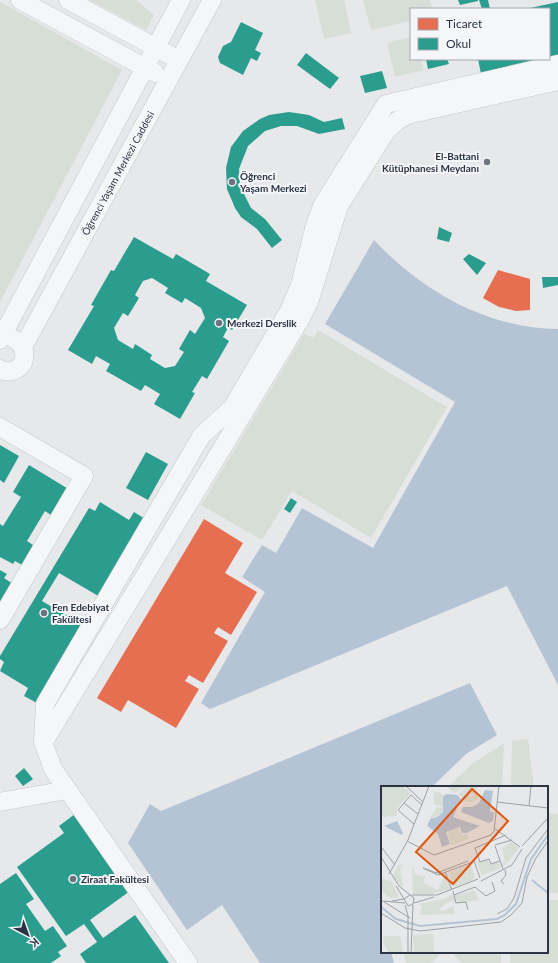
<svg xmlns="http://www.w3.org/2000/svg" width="558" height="963" font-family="Lato,sans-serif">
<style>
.green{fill:#d6ded6}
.water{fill:#b4c4d5}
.shops{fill:#e76f51}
.schools{fill:#2a9d8f;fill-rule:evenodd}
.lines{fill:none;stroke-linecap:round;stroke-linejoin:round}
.minor-casing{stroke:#c4c6c8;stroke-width:19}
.minor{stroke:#f5f6f7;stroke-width:18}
.poi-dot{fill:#6c737f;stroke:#f4f6f9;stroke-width:1.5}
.labels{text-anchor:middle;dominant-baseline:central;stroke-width:4;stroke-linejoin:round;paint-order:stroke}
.poi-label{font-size:10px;font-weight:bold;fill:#2b3445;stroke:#f4f6f9;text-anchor:start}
.street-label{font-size:10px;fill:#2b3445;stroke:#f4f6f9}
.inset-river{fill:none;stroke:#b4c4d5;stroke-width:2}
.inset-road{fill:none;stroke:#9ba0a8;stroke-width:1}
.view{fill:#df570f;fill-opacity:0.15;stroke:#df570f;stroke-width:2}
.inset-edge{fill:none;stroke:#2b3445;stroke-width:2}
</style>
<rect width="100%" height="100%" fill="#e6e8ea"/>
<!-- green -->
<path class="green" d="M90,0H136L154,15L146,30Z
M315,0H344L351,33L324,39Z
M363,0H430L432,9H411V21L371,30Z
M0,2L122,70L0,302Z
M411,37V59H421L423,70L395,77L387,43Z
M318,330L447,407L371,538L292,491L262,540L201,505L304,334L314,338Z
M528,739L534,787H511L512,741Z
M504,743L502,787H448L472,764Z
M547,813L558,814V893H547Z
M547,900H558V963H510V952H547Z
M403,952H441V953L431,963H406Z
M451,952H501V963H462Z"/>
<!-- water -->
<path class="water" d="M374,240C422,291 486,328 558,329V685L507,586L210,709L201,703L265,592L242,577L262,545L276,553L302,508L373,548L455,402L325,324Z
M470,683L497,735L466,754L432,787H382V952H391L394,963H260L222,905L187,930L128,843L150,804L161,811Z"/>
<!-- shops -->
<path class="shops" d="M498,270L530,279V310L516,311L499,307L483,298Z
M204,519L243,543L225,573L257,592L231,635L218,627L214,633L228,641L203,683L189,675L185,681L199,689L176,728L128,700L121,712L97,698Z"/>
<!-- schools -->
<path class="schools" d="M458,0H478V1L460,5Z
M479,0H488L490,9H482Z
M558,2V56L549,58V9L530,8Z
M241,22L263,33L255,50L261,53L257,61L251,58L243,75L220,63L218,57L223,46L231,42Z
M306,53L339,78L330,89L297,65Z
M426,59H447L449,64L428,69Z
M478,59H542L481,74Z
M382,71L387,88L365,93L360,76Z
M289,112L309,115L324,122L342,118L345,129L319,134L297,126H281L265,131L248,146L239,169L240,186L251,208L265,219L282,240L272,248L257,229L241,217L235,208L227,189L226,168L231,147L243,131L260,119L269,115Z
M439,227L452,233L449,242L437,239Z
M134,237L173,259L176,254L210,274L206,281L247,305L232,330L228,328L223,337L229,341L207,379L202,376L192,392L195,393L180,419L154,404L160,394L145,385L141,391L106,371L110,364L96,356L92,364L68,350L94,306L91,305L111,270L114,271ZM152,278L168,288L165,293L182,303L185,298L201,308L205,318L195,334L190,330L179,349L184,352L175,366L165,368L150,359L152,355L135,344L133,349L118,340L114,328L123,313L128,316L139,298L135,295L143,281Z
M469,254L486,263L477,275L463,259Z
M542,277H558V285L543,288Z
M0,445L19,456L4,483L0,480Z
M146,452L168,464L148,500L126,488Z
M29,465L70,490L54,517L45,511L27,541L36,547L24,566L15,561L13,564L0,557V524L3,526L21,497L13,492Z
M291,498L297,502L290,513L284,509Z
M100,502L129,520L134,512L147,520L100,597L59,573L42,601L83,625L37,703L24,696L28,688L0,671L4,662L0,659V656L89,508L95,511Z
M0,570L7,574L4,578L13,584L0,603Z
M24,768L33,779L23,786L15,776Z
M75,814L130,891L90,920L103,938L135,915L169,963H86L80,954L97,942L84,924L66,936L17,867L64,833L59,826Z
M16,873L34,899L26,904L45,931L53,926L67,946L58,952L61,956L51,963H0V884Z"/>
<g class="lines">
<defs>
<g id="minor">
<path d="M20,0L155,73"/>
<path d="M68,0L179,60"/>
<path d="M0,340L181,0"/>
<path id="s1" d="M23,347L212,0"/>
<path d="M0,369C9,374 17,371 23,363C26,353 24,345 14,339"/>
<path d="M0,427L84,476L0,620"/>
<path d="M45,740L300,320L309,302L339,206L387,130L397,121L407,115L558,81"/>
<path d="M0,802L67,790"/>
<path d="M188,963L53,769L43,742L45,704L202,435L232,408L290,309L300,285L315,225L323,204L386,104L558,64"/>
</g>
</defs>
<!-- minor casing -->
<use href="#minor" class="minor-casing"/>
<!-- minor -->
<use href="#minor" class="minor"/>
</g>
<!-- markers -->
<g class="poi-dot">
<circle cx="487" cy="162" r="4"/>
<circle cx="232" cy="182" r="4"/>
<circle cx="219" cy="323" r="4"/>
<circle cx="44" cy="613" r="4"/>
<circle cx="73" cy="879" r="4"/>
</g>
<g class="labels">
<!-- poi labels -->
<g class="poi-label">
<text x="479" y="156" text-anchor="end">El-Battani<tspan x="479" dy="12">Kütüphanesi Meydanı</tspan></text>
<text x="240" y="176">Öğrenci<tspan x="240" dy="12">Yaşam Merkezi</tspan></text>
<text x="227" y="323">Merkezi Derslik</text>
<text x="52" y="607">Fen Edebiyat<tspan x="52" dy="12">Fakültesi</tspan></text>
<text x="81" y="879">Ziraat Fakültesi</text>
</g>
<!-- street labels -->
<g class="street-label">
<text stroke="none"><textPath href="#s1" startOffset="198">Öğrenci Yaşam Merkezi Caddesi</textPath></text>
</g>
</g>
<!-- overview -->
<g transform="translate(381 786)">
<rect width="167" height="167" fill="#e6e8ea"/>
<path d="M0,0H21L30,7L16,22V30L0,31ZM64,0H84L74,7ZM86,0L97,1L91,9L86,7L90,12L96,5L97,12L92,16H85L89,12L85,15L77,8ZM56,5L62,9V21L53,18V8ZM56,21L62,22L61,26L56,30L49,32ZM78,42L81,49L86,48L88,53L71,59L66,46ZM130,56L137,61L136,65L122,81L121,76L124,75L121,62ZM96,74L99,77L107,74L109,79L118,76L120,82L101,89L95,75ZM23,78L19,83L22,102L12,90L17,79ZM90,78L94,93L73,101L68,87ZM34,80L33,87L42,91L45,88L42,97L57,104L64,88L70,103L46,109L32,108L31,85ZM0,92L11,96L18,112H9L0,104ZM94,104L98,114L77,117L74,110ZM72,108L75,118L73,115L67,116L58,123L62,125L73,120V128L39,129L41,120L37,118L63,113ZM52,148L53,167H33L32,149ZM3,150H19L22,167H8L2,157Z" fill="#d6ded6"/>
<path d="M104,4L112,5L109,26H113L112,35L108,37L80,26L82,21H91L98,17ZM66,8L76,9L80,13L72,31L99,40L86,47H81L79,41L65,46L69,58L61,61L57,48L46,40L49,33L56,31L62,26V10ZM16,35L22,47L21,49L3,40Z" fill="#b4c4d5"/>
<path class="inset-river" d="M151,94L167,107M0,121L15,133L39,140L116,133L124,129L135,118L150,73L167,49"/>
<path class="inset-road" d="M25,0L42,16M116,16L167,22M23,17L37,28M148,20L150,0M33,38L17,24L30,9L41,19M113,42L139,61M26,55L53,69L110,49L113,45L118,0M114,59L131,54M114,60L122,83M141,60L167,32M1,62L14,79M0,71L18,100L33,112L32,118L27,120L23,113L29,109M93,75L99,92M119,75L110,78L108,73L99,76L94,62L125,49M42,82L57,89L92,76M42,82L56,87L87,75M64,86L71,104M8,88L27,54L48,0M100,95L131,79L141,63M123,98L120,95L125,89L124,84M15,100L23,113M72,105L75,117L85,116L87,124M31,109H56L97,93M73,109L94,101L105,110L114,105L111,96M0,114L29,132M3,115L24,117M11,115L23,113M33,117L53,111M24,119L27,130V167M0,127L24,142L39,145L120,136L130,129L141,117L146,91L155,72L167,55M116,128L126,123L133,112L145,72L167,43M30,167L32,119"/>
<path class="view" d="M91,3L127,35L72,98L35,66Z"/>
<rect width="167" height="167" class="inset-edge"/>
</g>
<!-- legend -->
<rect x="410" y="8" width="140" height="52" fill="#f4f6f9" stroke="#a4a8b1"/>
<rect x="418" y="18" width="20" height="12" fill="#e76f51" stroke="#a4a8b1"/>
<text x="446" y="28" font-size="12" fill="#2b3445">Ticaret</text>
<rect x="418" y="38" width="20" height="12" fill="#2a9d8f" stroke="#a4a8b1"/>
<text x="446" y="48" font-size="12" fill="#2b3445">Okul</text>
<!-- north arrow -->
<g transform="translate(28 935) rotate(139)" stroke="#f4f6f9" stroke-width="3" paint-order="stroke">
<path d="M0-3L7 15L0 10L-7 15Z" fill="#2b3445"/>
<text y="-6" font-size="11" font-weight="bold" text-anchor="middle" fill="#2b3445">K</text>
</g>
</svg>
